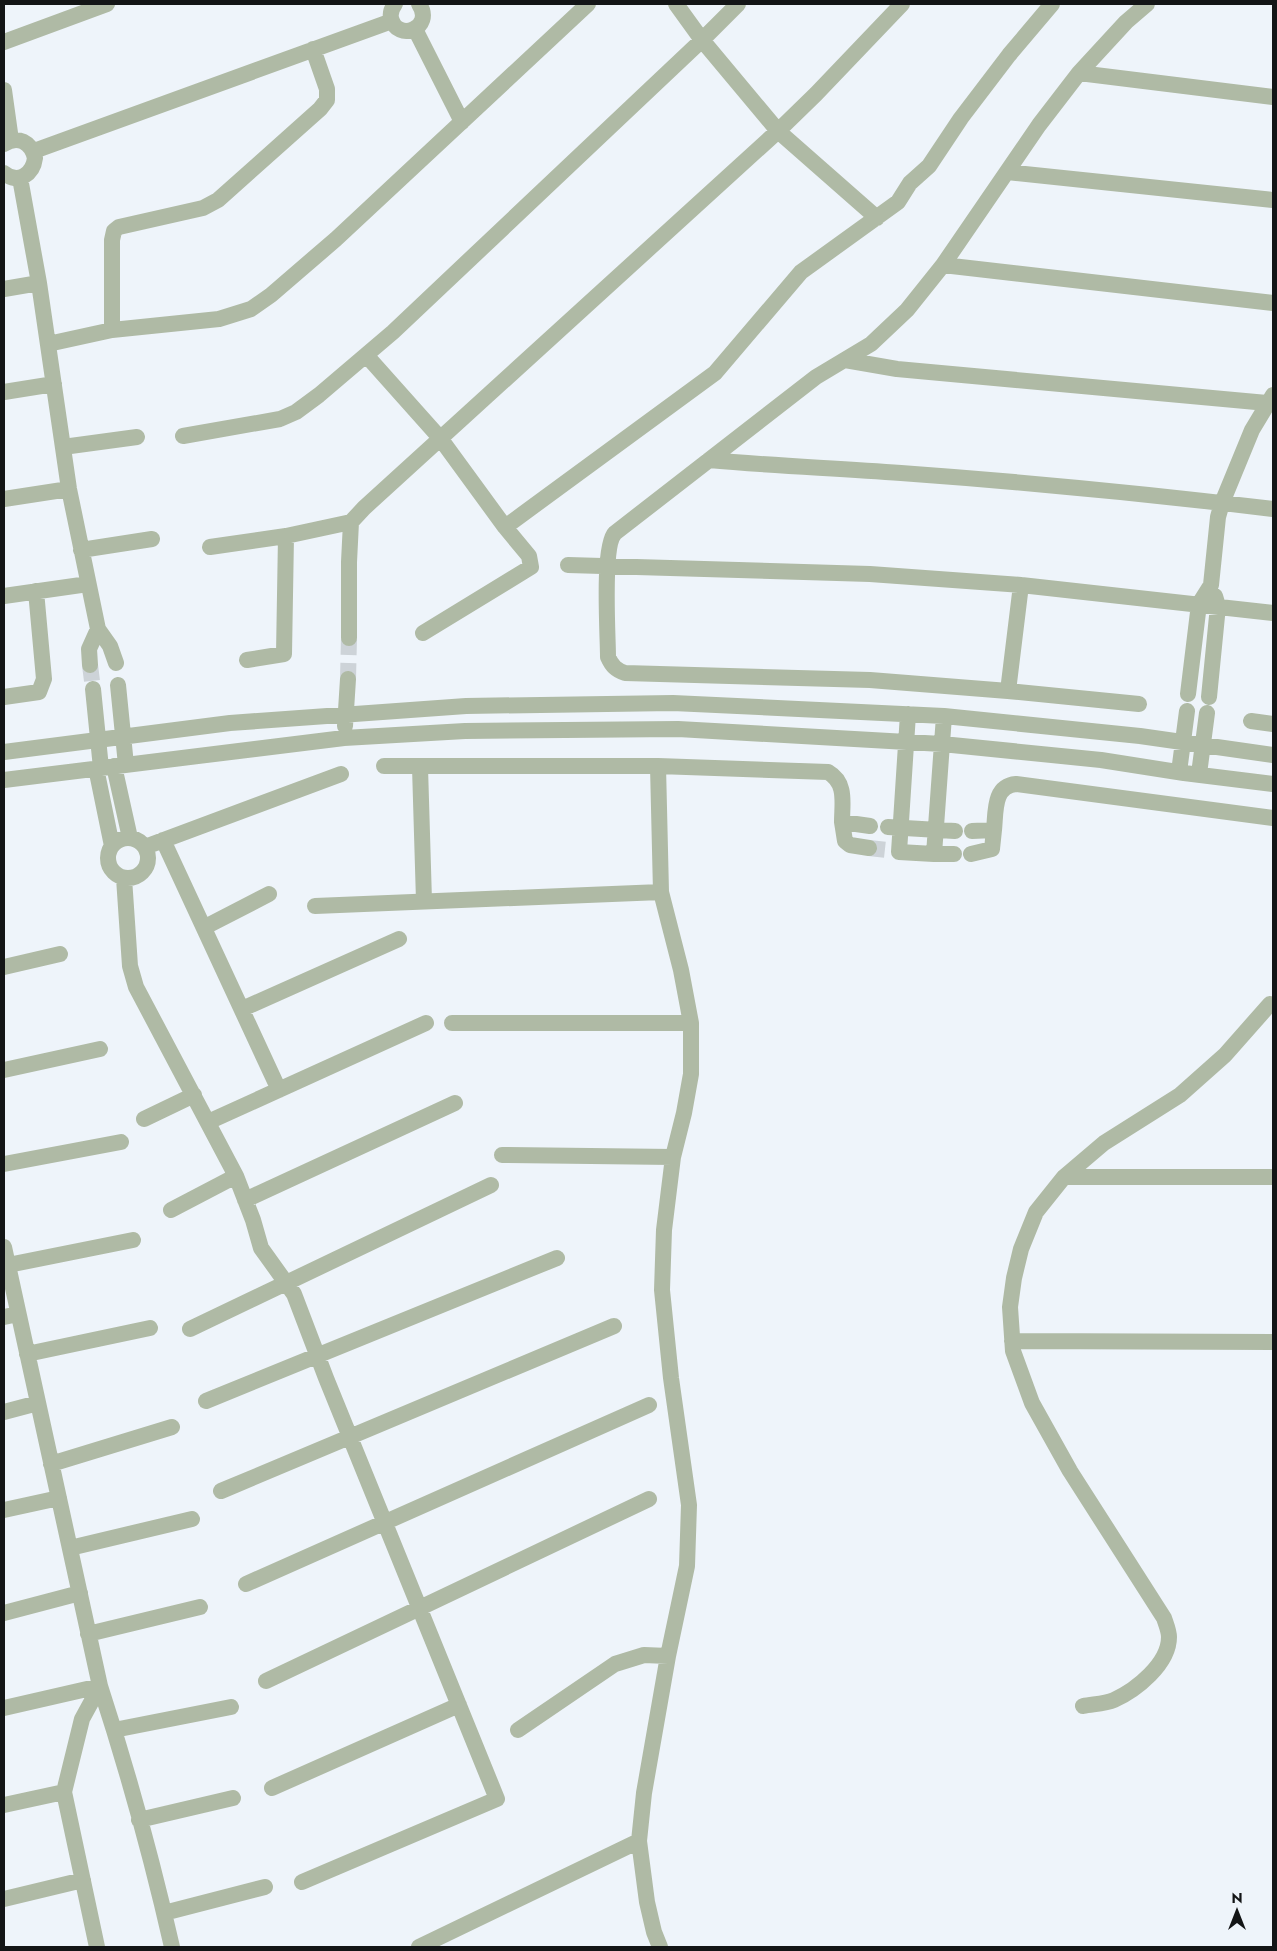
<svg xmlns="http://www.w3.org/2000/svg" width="1277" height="1951" font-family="Jost,sans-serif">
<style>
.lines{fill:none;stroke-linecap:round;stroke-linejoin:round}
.minor-tunnel{stroke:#cdd3d8;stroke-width:16;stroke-dasharray:16 8;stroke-linecap:butt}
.minor{stroke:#afbaa5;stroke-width:16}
</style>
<rect width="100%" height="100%" fill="#eef4fa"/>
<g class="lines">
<!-- minor-tunnel -->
<path class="minor-tunnel" d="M90,665L93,689
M348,679L349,638
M869,848L887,850"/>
<!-- minor -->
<path class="minor" d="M395,4C392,8 390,13 391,18C397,43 435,28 419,4
M676,4L702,40L778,131L877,218
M415,29L462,122
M4,42L107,4
M1079,73L1273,97
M4,90L11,140
M4,144C18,135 31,142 35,158C33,174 18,185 4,173
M34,151L392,21
M1007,172L1273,200
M20,178L39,283L69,489L98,629L110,646L116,663
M943,265L1273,303
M4,289L39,283
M112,330V240L114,231L119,227L203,208L218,200L320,109L327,100V89L313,49
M48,344L112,330L219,319L251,309L271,295L336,239L588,4
M366,355L440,438L505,527L529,556L531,567L423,633
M845,360L897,369L1267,403
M4,392L54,384
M183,436L280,419L296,412L319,395L393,332L702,40L738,4
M63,447L137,437
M709,460C773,466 837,468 901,473C1025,482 1150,494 1273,509
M4,499L69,489
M505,527L715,373L801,272L898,202L910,183L929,166L961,118L1009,55L1052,4
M210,547L286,536L351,522
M81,550L152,539
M568,565L870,574L1021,585L1273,613
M4,596L88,584
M349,638V562L351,522L364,508L778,131L816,94L902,4
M247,660L284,654L286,536
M90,665L89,649L98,629
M118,685L126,765
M93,689L101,768
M1008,691L1021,585
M1188,694L1199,604L1211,585L1218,517L1222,503L1252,430L1273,395
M4,697L39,692L44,679L36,591
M1209,697L1218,606L1215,596
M1139,704L1008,691L870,680L625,673C616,670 612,666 608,657C608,635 602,546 615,533L816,377L871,344L907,310L943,265L1039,125L1079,73L1126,22L1147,4
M908,714L899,852L934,854L944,716
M1251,721L1273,724
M345,726L348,679
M4,752L230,723L466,706L673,703L944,716L1140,736L1273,755
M114,766L130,838
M384,766H658
M420,767L424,901
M96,768L112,846
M1179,772L1187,711
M1199,774L1207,713
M4,780L344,738L465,731L678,729L942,744L1101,760L1184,773L1273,784
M888,827L955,831
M994,830C996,812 993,786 1016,784L1273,818
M108 858a20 20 0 1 1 40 0a20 20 0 1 1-40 0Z
M163,840L279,1090
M145,847L341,774
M869,848L850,845L845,841L842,822L870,826
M934,854H954
M971,854L992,849L994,830L972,831
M124,878L130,966L136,987L236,1176L253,1220L261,1248L294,1294L326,1378L497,1799L302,1882
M315,906L661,892
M205,927L269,894
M4,967L60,954
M242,1009L399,939
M452,1023H691
M4,1070L100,1049
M144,1119L194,1095
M208,1122L426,1023
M502,1155L673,1157
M4,1164L121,1142
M1064,1177H1273
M245,1200L455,1103
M171,1210L236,1176
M4,1247L100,1686C128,1772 152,1859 172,1947
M8,1265L133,1240
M4,1317L18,1314
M190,1329L491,1185
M1012,1341L1273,1342
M27,1354L150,1328
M206,1401L557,1258
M4,1412L38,1403
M51,1464L172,1427
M221,1491L614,1326
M4,1510L59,1498
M70,1548L192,1519
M246,1584L649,1405
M4,1613L80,1593
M88,1634L200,1607
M266,1681L649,1499
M1083,1706C1093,1704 1105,1704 1114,1700C1136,1690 1169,1664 1169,1637C1169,1631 1166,1624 1164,1618L1070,1471L1032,1403L1013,1351L1010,1307L1014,1278L1021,1249L1036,1212L1064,1177L1104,1143L1180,1095L1225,1055L1270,1004
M4,1708L100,1686
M114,1730L231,1707
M518,1730L615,1664L644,1655L668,1656
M272,1788L459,1705
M4,1805L64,1792
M139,1820L233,1798
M4,1899L83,1880
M164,1913L265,1887
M97,1947L64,1792L82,1719L100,1686
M419,1947L639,1841
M660,1947L654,1932L647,1902L639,1841L644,1793L668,1656L687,1566L689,1505L671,1378L662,1290L664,1230L673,1157L684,1113L691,1074V1023L681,970L661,892L658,766L828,772C847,783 842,803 842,822"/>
</g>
<!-- border -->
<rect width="1277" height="1951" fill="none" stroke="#131516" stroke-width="10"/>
<!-- north arrow -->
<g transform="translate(1237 1911)" stroke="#eef4fa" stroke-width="4" paint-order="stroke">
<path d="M0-4L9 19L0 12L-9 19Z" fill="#131516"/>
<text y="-8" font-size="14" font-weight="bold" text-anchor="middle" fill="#131516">N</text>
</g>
</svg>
